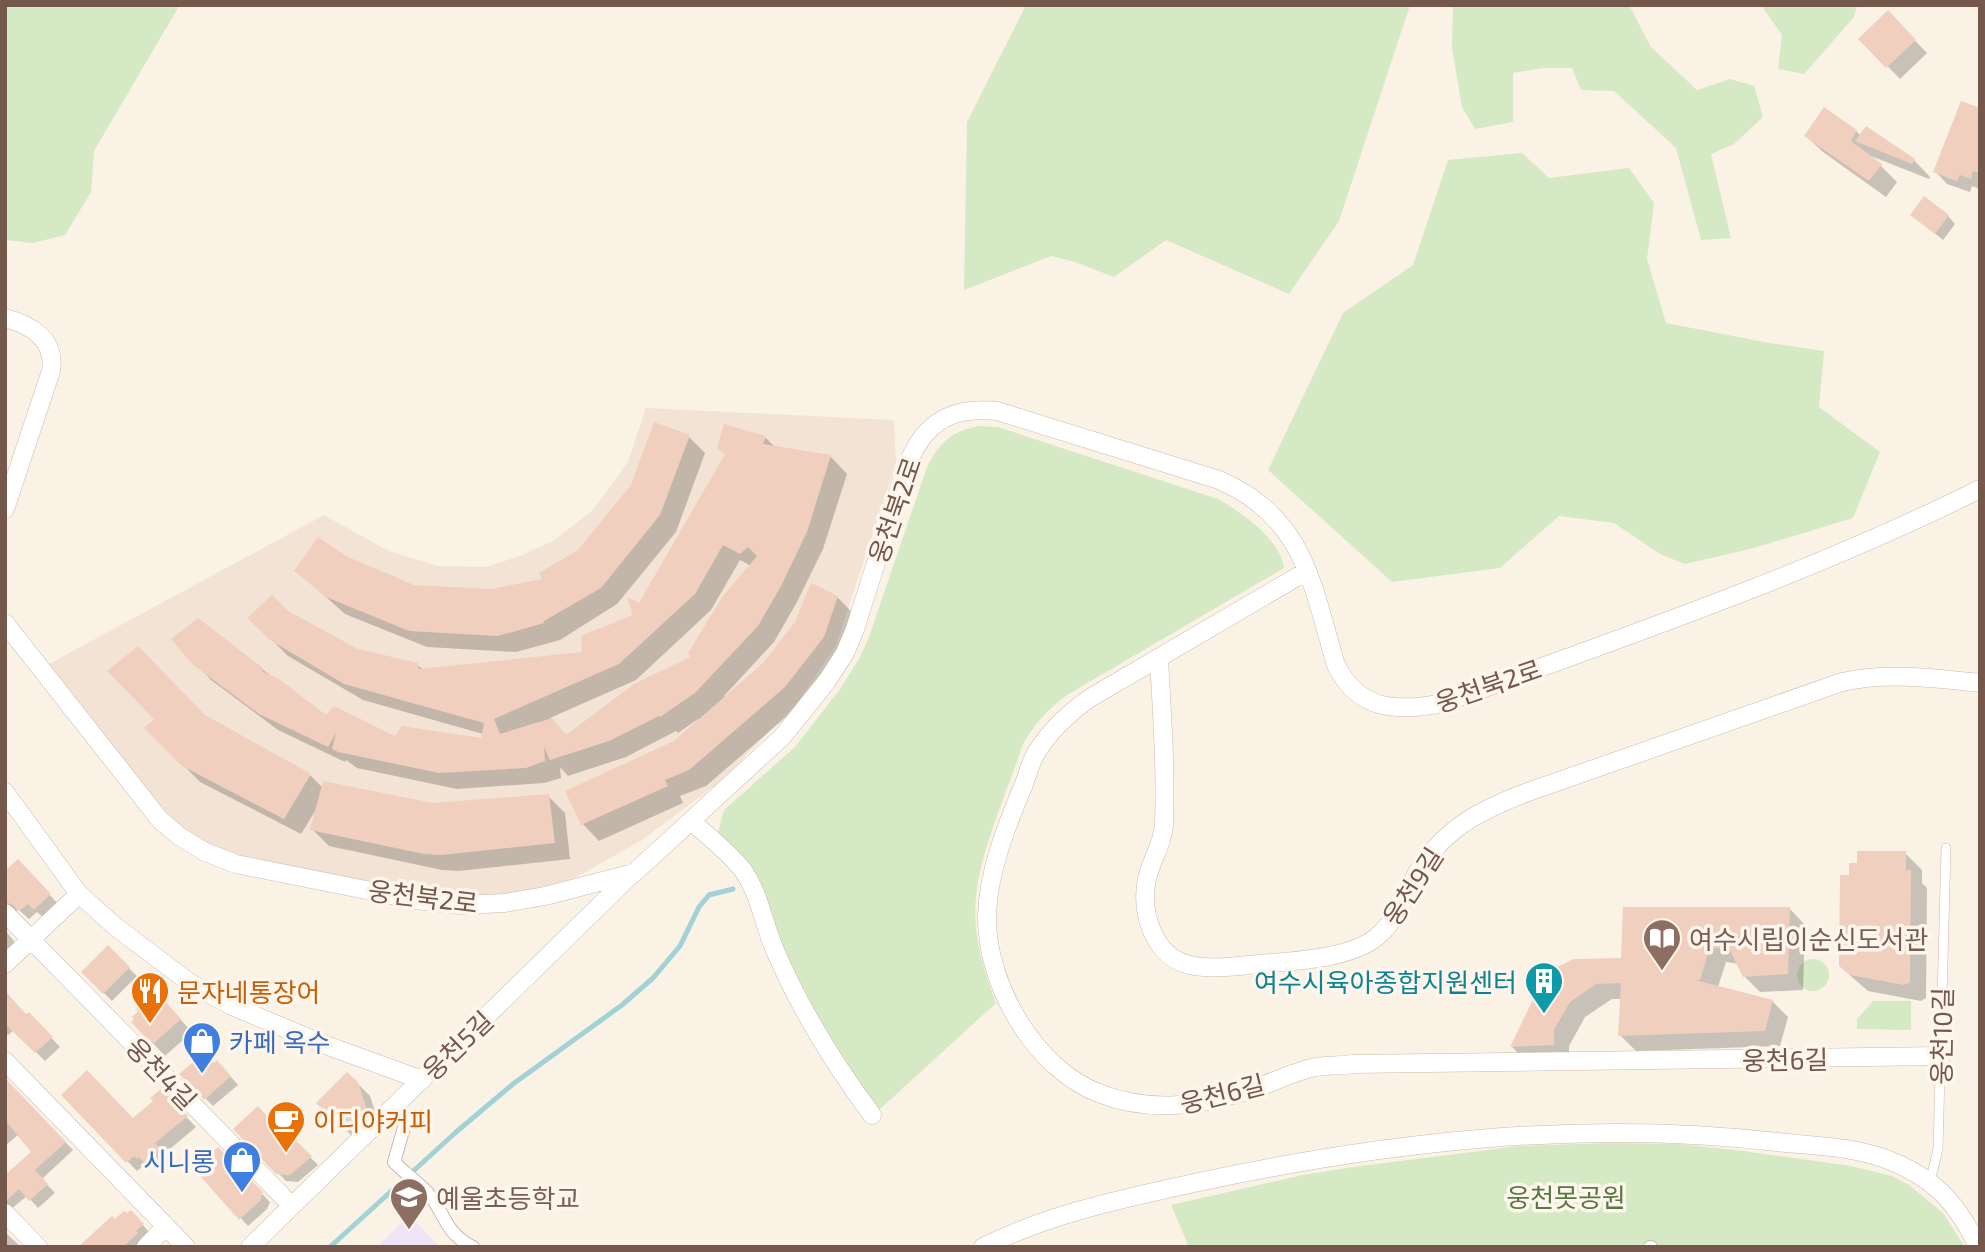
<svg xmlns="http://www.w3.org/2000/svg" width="1985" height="1252" font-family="'Exo 2','Noto Sans KR',sans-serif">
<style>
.residential{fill:#f3e3d5}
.education{fill:#efe3f8}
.green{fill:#d5e9c5}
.shadow{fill:#0003;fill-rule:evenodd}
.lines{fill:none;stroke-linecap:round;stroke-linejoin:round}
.stream{stroke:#a2d1d6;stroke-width:5}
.building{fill:#f0cfbf;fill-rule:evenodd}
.service-casing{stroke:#cdb9ad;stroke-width:10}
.pedestrian-casing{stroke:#cdb9ad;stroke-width:14}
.minor-casing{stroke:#cdb9ad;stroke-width:19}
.service{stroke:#fff;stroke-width:9}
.pedestrian{stroke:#fff;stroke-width:12}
.minor{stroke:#fff;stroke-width:18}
.labels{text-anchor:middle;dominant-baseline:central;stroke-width:7;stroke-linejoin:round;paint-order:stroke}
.street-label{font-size:26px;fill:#74584c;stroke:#fef6ec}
.education-label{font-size:26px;fill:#785e54;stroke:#fef6ec;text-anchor:start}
.culture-label{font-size:26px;fill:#0d838f;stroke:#fef6ec;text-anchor:end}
.food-label{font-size:26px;fill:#c56008;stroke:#fef6ec;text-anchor:start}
.shop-label{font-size:26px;fill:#366cbe;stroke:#fef6ec;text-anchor:start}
.park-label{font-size:26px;fill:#577944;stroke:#fef6ec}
</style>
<rect width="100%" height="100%" fill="#fbf2e6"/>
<!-- residential -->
<path class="residential" d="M646,408L894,420L896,463L836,645L798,702L721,781L642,840L573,879L501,897L438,896L255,862L212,848L182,831L167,816L47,665L324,515L389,551L438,566L485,567L517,557L553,541L592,511L628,462Z"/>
<!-- education -->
<path class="education" d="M409,1215L440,1247H377Z"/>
<!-- green -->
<path class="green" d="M5,5H176L178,8L94,151L91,192L65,235L33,243L5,240Z
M1026,5H1410L1339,221L1289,294L1166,240L1114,277L1075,262L1051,256L964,290L967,122Z
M1453,5H1629L1651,47L1697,90L1730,79L1754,86L1763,117L1734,144L1711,154L1731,238L1701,240L1676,148L1614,91L1581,90L1572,68H1543L1513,73V122L1475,129L1462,107L1452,48Z
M1761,5H1857L1854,17L1804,74L1778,69L1782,35Z
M1522,153L1549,178L1629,168L1654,203L1647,259L1666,323L1769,343L1824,351L1819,407L1880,452L1853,518L1754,548L1685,564L1660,554L1614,523L1559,516L1500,568L1392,582L1268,470L1343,313L1413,265L1448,160Z
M980,426L998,427L1218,499C1240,511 1282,541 1284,568L1067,695C1048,709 1033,725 1022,746C1007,793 981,848 976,897C972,933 983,969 996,1003L879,1110L836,1050L717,836L724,810L795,747L840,689L860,657L869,637L927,467C940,442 951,431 980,426Z
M1797 975a16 16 0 1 1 32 0a16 16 0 1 1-32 0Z
M1873,1001H1911V1030L1857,1029V1019Z
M1610,1143L1679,1144L1743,1151L1851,1166L1892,1176L1909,1185L1943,1213L1965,1247H1189L1171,1205L1303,1175L1353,1167L1519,1146Z"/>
<!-- shadow -->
<path class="shadow" d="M1888,13L1927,53L1900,79L1861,39Z
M1980,109V189L1972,186L1970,192L1947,184L1935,171Z
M1856,131L1861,136L1914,160L1930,177L1929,179L1871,156L1897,182L1886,197L1823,152L1806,136Z
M1912,215L1948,216L1955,224L1943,240Z
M689,437L705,453L676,532L617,604L560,640L516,652L427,647L345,614L297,571L345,558L414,587L492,591L545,580L579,551Z
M765,437L776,448L831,457L847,474L823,549L797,602L774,642L724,696L726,697L837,597L854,614L840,654L801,704L706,786L680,796L683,803L599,841L583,824L699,721L698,719L678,733L676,731L626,757L568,776L560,767L561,778L544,783L457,789L357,768L346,760L345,762L278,730L211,680L194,662L262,669L326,717L396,739L482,740L483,734L363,700L288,656L266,634L287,612L358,650L417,664L423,670L584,654L635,616L640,605ZM740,560L751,566L692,658L567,736L550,718L636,680L711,610Z
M205,718L310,775L323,788L433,805L548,796L565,813L570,859L459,871L442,870L329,846L312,829L317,808L301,834L200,782L147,728Z
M1905,853L1922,870V883L1927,888L1926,998L1921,1001L1868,991L1844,970L1851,877Z
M27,870L58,904L44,918L37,912L29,919L19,910L6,913L5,916V873Z
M1790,909L1805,925L1803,990L1760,992L1744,976L1739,964L1726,962L1718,987L1772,1001L1788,1017L1780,1046L1636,1051L1620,1035L1622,999H1612L1585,1017L1569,1046V1060L1527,1062L1512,1047L1623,960Z
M5,930L14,941V949L5,956Z
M108,948L137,976L112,1001L83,972Z
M5,991L27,1016L28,1014L60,1047L45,1061L14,1030L8,1035L5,1032Z
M168,1006L192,1032L165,1056L134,1023Z
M214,1065L225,1070L238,1085L213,1106L181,1074Z
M348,1074L370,1096L378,1120L357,1141L319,1103Z
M11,1086L73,1150L42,1179L55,1193L38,1208L27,1196L5,1214V1178L34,1152L18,1135L5,1146V1090Z
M161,1091L196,1127L164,1154L168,1159L155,1170L150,1165L148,1168L145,1165L137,1171L64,1095L133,1120L156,1101Z
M235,1129L281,1134L284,1131L318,1165L298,1182L286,1181Z
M218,1149L270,1202L267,1209L248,1226L197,1169Z
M131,1212L150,1233L146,1247H79Z
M5,1232L21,1247H5Z"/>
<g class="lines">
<!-- stream -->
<path class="stream" d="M330,1247L455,1133L513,1084L622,1005L653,978L680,946L699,907L709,895L733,889"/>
</g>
<!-- building -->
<path class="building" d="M1888,10L1916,40L1886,68L1858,39Z
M1961,101L1980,108V173L1973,171L1971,179L1960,175L1957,181L1933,172Z
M1824,107L1857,130L1851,141L1882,164L1869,181L1804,136Z
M1866,126L1915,159L1912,164L1855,141Z
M1924,196L1949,215L1935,234L1910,215Z
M654,422L690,435L660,515L601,588L544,621V623L498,636L409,631L326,597L294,571L318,537L346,556L414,585L491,589L542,579L539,573L578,550L631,485Z
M724,424L766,436L763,444L831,455L807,532L781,586L758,626L695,693L660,717L659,716L609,741L550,760L544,747L545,761L526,768L439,773L338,752L332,749L336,733L328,747L259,714L192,664L171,639L198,618L263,668L262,671L279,679L326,715L334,706L395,736L402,726L481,738L484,723L344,684L270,640L247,618L272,595L288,611L358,649L418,663L419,669L582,652L581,636L633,615L627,597L639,603L725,454L717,448ZM723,545L740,554L748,547L757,556L723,596L688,653L690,657L634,684L566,735L552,718L500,734L494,719L619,664L695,594Z
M811,583L838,596L824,637L785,687L689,770L665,780L668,786L581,825L565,791L674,741L763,663L795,622Z
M138,646L205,715L311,774L284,819L182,766L144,728L154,719L107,671Z
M323,781L433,803L549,794L555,843L441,855L424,854L310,830Z
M1857,851H1906V870H1911L1910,982L1904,985L1850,975L1839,966L1840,875H1849V863H1857Z
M18,859L51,894L34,910L28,904L19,911L13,905L5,902V871Z
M1623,907H1790L1788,974L1743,977L1730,950L1710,947L1700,980H1695L1773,1000L1765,1031L1618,1036L1621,983L1596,984L1570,1002L1554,1030V1045L1510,1047L1541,983L1555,968L1574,959L1621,958Z
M108,945L130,967L103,994L81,972Z
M5,991L26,1014L29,1012L53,1037L35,1053L5,1024Z
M156,991L181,1019L152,1045L131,1022L134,1019L132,1017L138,1011L136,1009Z
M204,1053L213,1063L217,1060L231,1076L204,1100L179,1074Z
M87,1070L133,1118L153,1101L150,1098L161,1089L188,1116L155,1143L160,1148L144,1162L139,1157L137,1159L134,1156L126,1163L61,1095Z
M347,1072L358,1082L366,1107L343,1130L316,1103Z
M5,1078L66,1142L35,1170L48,1184L29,1201L19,1189L5,1202V1175L31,1152L5,1120Z
M258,1106L281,1132L284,1129L312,1156L290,1175L276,1174L233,1129Z
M218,1147L263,1192L260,1201L239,1220L194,1169Z
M131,1210L144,1224L136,1231L138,1233L123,1247H78L112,1216L115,1219L124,1211L127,1213Z"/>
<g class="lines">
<defs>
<path id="service" d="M1930,1182L1938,1149L1946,848"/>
<path id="pedestrian" d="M407,1117L394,1162C404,1172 417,1182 427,1192C446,1213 443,1232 473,1247
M1650,1247H1651"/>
<path id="minor" d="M5,318C32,325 56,340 51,371L5,509
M1307,571L1090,698C1069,713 1052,728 1038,750C1031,760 1028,773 1024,784C1007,825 988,871 987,916C986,984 1035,1070 1101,1094C1154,1114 1204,1105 1256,1088C1276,1081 1295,1071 1316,1067C1328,1065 1341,1066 1353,1064L1941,1056
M5,623L160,820L179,836L205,852L236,864L416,900L461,905L505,903L545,896L634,873L782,737L827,681L845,653L855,629C866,594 877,560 888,525C907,464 916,402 997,411L1219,480C1305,517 1312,585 1336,665C1358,711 1398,712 1443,703C1624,637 1807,575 1980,489
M1159,659C1162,714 1166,769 1164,824C1163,844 1151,860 1147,879C1140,911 1153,957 1190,965C1212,970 1236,966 1259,964C1293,961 1355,959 1380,934C1396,920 1403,898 1413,880C1440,831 1477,811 1528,792L1842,682C1888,672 1933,678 1980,683
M5,792L79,894L116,927L190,983L232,1006L323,1044L422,1080
M691,821C708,836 727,851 742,869C759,892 763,922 774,948C799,1007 834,1064 872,1115
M5,913L292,1206
M5,964L79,894
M5,1061L186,1247
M5,1213L38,1247
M146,1247L166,1226
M250,1247L631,875
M983,1247C1049,1214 1122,1199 1194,1183C1384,1142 1583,1119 1777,1142C1813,1146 1850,1146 1886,1159C1933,1177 1957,1202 1978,1247"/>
</defs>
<!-- service casing -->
<use href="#service" class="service-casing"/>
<!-- pedestrian casing -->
<use href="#pedestrian" class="pedestrian-casing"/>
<!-- minor casing -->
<use href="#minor" class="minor-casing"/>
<!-- service -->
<use href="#service" class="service"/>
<!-- pedestrian -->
<use href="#pedestrian" class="pedestrian"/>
<!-- minor -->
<use href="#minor" class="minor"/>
</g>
<!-- icons -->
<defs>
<symbol id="library-pin" viewBox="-11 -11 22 30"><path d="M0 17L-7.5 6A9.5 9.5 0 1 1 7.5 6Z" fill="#8d6e63" stroke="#fef6ec"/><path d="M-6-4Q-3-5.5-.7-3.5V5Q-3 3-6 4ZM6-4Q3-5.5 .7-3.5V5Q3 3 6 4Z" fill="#fff"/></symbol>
<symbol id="building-pin" viewBox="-11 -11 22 30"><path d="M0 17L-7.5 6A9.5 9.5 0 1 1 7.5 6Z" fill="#0f9aa8" stroke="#fef6ec"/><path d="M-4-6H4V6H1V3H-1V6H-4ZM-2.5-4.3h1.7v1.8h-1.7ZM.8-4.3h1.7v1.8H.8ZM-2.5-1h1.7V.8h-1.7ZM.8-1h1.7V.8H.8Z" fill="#fff"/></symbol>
<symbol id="restaurant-pin" viewBox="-11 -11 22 30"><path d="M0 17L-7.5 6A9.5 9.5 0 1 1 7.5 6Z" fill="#e8710a" stroke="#fef6ec"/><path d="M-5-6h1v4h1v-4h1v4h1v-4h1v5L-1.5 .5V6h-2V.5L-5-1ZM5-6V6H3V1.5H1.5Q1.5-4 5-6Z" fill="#fff"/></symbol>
<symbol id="shop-pin" viewBox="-11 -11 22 30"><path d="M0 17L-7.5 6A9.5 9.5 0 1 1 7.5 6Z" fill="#3f7fe0" stroke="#fef6ec"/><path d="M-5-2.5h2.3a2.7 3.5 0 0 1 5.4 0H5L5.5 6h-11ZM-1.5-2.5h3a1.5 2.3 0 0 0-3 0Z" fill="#fff"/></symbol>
<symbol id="cafe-pin" viewBox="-11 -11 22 30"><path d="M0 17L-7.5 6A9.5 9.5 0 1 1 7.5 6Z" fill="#e8710a" stroke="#fef6ec"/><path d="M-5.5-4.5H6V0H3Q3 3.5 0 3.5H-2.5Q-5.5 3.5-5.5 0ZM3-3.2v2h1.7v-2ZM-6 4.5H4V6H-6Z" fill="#fff"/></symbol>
<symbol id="school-pin" viewBox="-11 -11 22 30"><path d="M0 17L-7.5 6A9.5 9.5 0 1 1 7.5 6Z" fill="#8d6e63" stroke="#fef6ec"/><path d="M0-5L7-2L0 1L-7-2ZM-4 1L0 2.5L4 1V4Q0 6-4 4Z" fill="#fff"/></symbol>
</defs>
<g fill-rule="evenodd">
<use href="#library-pin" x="1640" y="916" width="44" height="60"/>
<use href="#building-pin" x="1522" y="959" width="44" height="60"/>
<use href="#restaurant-pin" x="128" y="969" width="44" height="60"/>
<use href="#shop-pin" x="180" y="1019" width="44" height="60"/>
<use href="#cafe-pin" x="264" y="1098" width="44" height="60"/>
<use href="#shop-pin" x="220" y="1138" width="44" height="60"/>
<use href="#school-pin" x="387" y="1175" width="44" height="60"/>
</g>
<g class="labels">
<!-- street labels -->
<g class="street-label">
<text transform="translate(894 510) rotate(-71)">웅천북2로</text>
<text transform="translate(1488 685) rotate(-19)">웅천북2로</text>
<text transform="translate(1412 886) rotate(-57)">웅천9길</text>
<text transform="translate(423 896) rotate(7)">웅천북2로</text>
<text transform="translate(1941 1036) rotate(-89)">웅천10길</text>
<text transform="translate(457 1045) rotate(-44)">웅천5길</text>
<text transform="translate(1785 1059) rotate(-1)">웅천6길</text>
<text transform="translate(162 1073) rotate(46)">웅천4길</text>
<text transform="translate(1222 1093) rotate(-14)">웅천6길</text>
</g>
<!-- education labels -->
<g class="education-label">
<text x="1689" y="938">여수시립이순신도서관</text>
<text x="436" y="1197">예울초등학교</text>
</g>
<!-- culture labels -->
<g class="culture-label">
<text x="1517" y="981">여수시육아종합지원센터</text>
</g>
<!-- food labels -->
<g class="food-label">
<text x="177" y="991">문자네통장어</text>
<text x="313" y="1120">이디야커피</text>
</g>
<!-- shop labels -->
<g class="shop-label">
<text x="229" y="1041">카페 옥수</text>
<text x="215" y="1160" text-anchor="end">시니롱</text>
</g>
<!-- park labels -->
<g class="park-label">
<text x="1566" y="1196">웅천못공원</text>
</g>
</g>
<!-- border -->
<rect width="1985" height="1252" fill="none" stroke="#74584c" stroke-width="14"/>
</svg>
